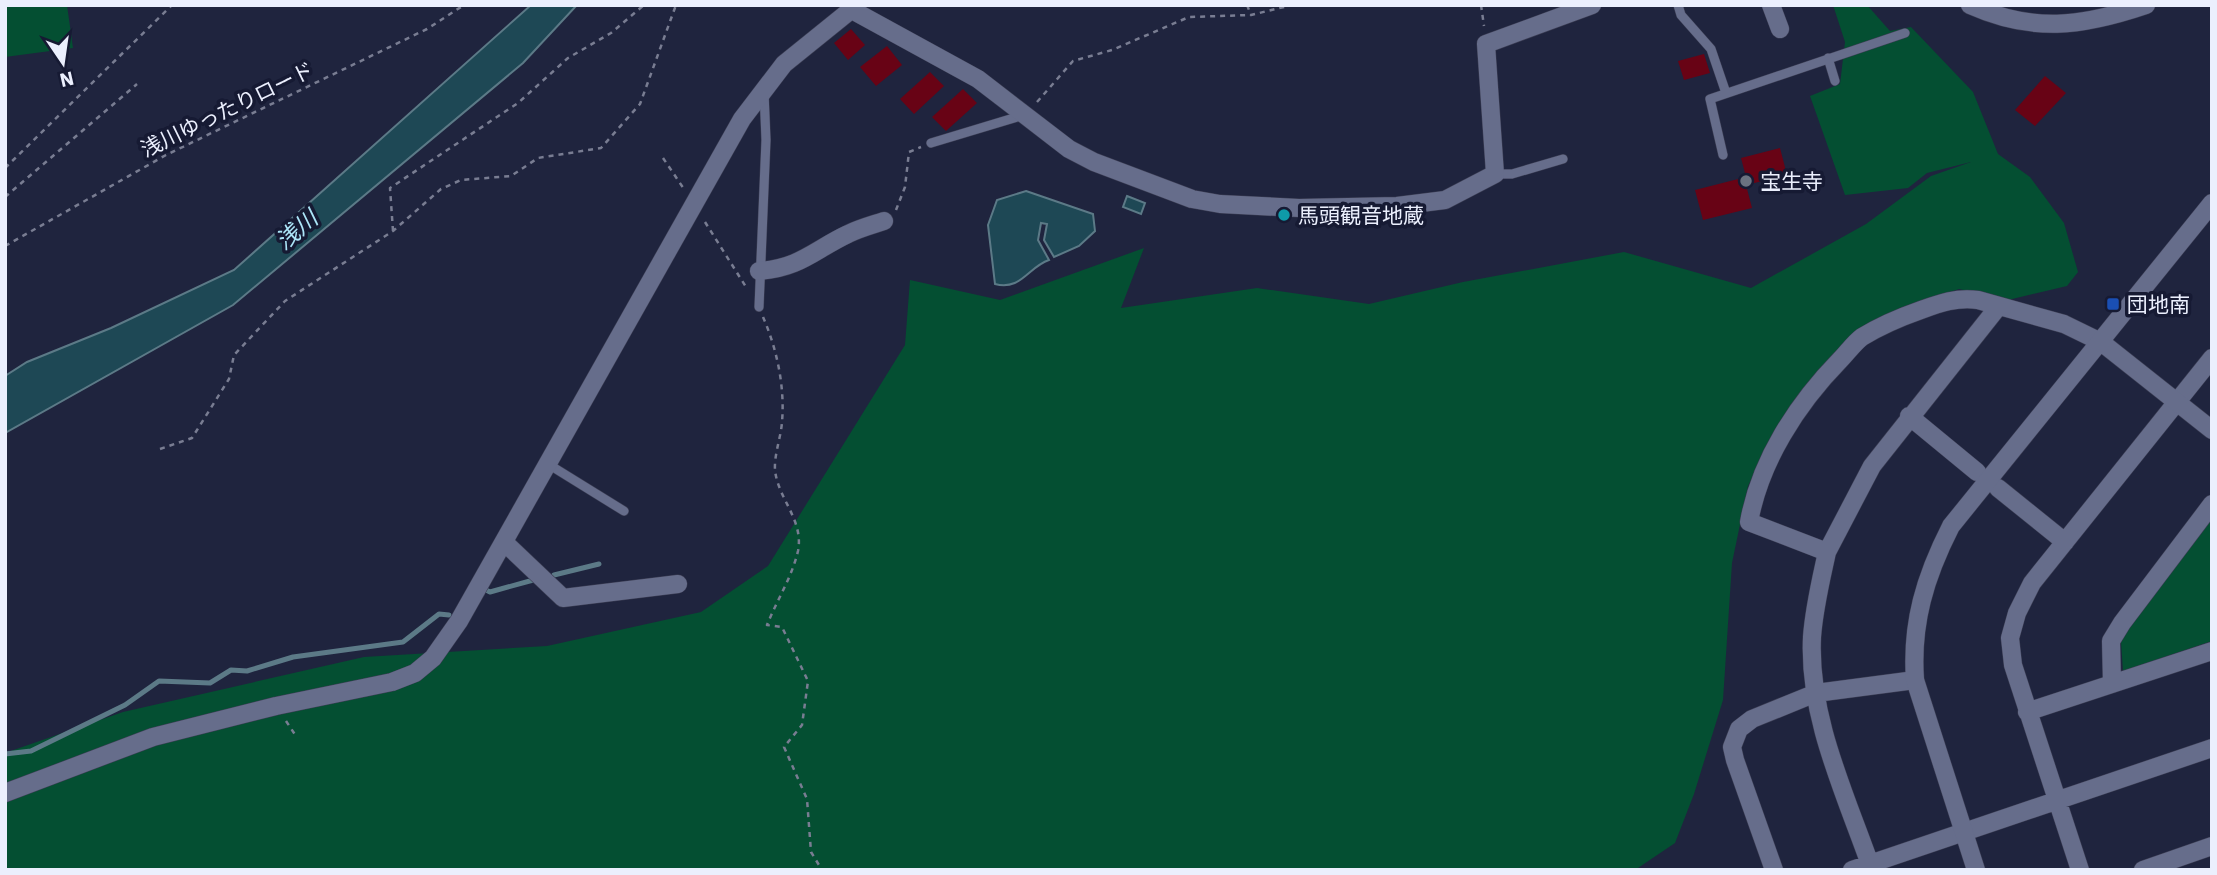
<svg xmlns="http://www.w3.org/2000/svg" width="2217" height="875" font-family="'IBM Plex Sans','Noto Sans JP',sans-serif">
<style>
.green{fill:#044f32}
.water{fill:#1e4855;stroke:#5c7a87;stroke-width:2}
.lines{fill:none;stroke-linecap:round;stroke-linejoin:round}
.stream{stroke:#5c7a87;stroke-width:5}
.building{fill:#680315}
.service-casing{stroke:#3c3e54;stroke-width:10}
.minor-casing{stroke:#3c3e54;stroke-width:19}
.tertiary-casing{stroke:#3c3e54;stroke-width:19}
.path{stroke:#797d92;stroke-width:2.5;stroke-dasharray:5 5;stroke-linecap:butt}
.service{stroke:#666d8b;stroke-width:9}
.minor{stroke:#666d8b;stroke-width:18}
.tertiary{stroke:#666d8b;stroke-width:18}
.worship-dot{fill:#6b7280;stroke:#161a33;stroke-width:2.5}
.culture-dot{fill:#0f9aa8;stroke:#161a33;stroke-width:2.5}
.transit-dot{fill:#1a4fb4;stroke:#161a33;stroke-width:2.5}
.labels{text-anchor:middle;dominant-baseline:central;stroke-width:7;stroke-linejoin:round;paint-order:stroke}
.street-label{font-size:21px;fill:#ebeffd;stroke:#161a33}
.poi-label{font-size:21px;fill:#ebeffd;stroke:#161a33;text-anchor:start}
.water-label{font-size:23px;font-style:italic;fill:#ace5f8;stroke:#161a33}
</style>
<rect width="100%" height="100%" fill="#1f243e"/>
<!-- green -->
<path class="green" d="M5,5H67L73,48L5,57Z
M1833,5H1867L1890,31L1911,27L1973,92L1998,154L2030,177L2064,223L2078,272L2067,286L2008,300L1959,289L1900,308L1852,336L1821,367L1796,400L1769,443L1748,486L1732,563L1723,700L1694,794L1675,843L1635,870H5V753L123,712L364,657L547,646L701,612L768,566L905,345L910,280L1000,300L1144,248L1121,308L1257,288L1369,304L1463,282L1624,252L1751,288L1866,224L1931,176L1971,162L1927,173L1908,188L1845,195L1810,96L1840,84L1845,42Z
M2212,519V641L2123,671L2121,642L2129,624Z"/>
<!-- water -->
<path class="water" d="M531,5H577L523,63L233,305L5,433V376L27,362L111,328L234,270Z
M1026,191L1093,214L1095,231L1079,246L1054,257L1044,240L1047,224L1041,223L1038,240L1049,260C1028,267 1021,291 995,284L988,225L997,200Z
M1127,196L1145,203L1141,214L1123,207Z"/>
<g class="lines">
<!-- stream -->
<path class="stream" d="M554,575L599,564
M482,594L484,589L490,592L537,579
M5,754L31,751L125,705L159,681L210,683L231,670L247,671L293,657L403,642L439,614L449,615"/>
</g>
<!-- building -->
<path class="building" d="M851,29L865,45L848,60L834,43Z
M887,46L902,65L876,86L860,67Z
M1704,54L1710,73L1684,80L1678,61Z
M930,72L944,86L914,114L900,99Z
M2045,76L2066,93L2035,126L2015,110Z
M963,89L977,103L946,131L932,117Z
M1780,148L1787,175L1746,185L1752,208L1703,220L1695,190L1746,177L1741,158Z"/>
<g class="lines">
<defs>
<path id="service" d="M1678,5L1681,15L1711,49L1726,93
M1828,58L1835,81
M931,143L1024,115
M1723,155L1710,99L1905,33
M1495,174H1512L1563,159
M759,307L766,140L764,92
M548,464L624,511"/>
<path id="minor" d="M1771,5L1780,29
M852,10L978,79L1069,149L1094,162L1192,199L1220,204L1299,208L1397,206L1445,200L1495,174L1486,44L1592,5
M759,271C800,268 814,250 848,234C860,228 872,225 884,221
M1909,416L1977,472
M1998,488L2065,542
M504,542L563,598L678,584
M1827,552L1872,466L1998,307
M2112,684L2111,641L2122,623L2212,504
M2027,712L2212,651
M5,793L153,737L276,706L392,682L415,673L433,658L459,621L742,119L784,64L857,5
M1774,870L1735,760L1732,747L1739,729L1752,719L1816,693L1915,680
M1852,870L2212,748
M1872,870C1846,795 1808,718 1812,637C1814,608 1821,580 1827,552L1749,522C1760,461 1797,404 1840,360C1847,353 1854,343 1862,337C1880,326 1901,317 1921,310C1940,303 1957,297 1978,300L2064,324L2101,342
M2080,870L2013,665L2010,638L2017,613L2032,583L2212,358
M2143,870L2212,846"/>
<path id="tertiary" d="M1970,5C2033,33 2081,27 2146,5
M2101,342L2212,430
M1976,870L1915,680C1911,623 1925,577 1951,526L2212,203"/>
</defs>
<!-- service casing -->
<use href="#service" class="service-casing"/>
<!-- minor casing -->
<use href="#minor" class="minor-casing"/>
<!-- tertiary casing -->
<use href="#tertiary" class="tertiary-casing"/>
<!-- path -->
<path class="path" d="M1247,5L1251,15
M1481,5L1484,26
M1037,102L1073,61L1112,50L1189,17L1251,15L1292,5
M663,158L684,189
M5,168L172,5
M5,197L137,84
M896,210L905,187L909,152L921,147
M705,222L746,287
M393,231L390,188L518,103L568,58L611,33L644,5
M5,246L166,155L427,29L464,5
M763,317C777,349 785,387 782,422C781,437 774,455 775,470C778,499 804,520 798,551C792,577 777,600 767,625L782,627L808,681L802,725L784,747L807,799L811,852L822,870
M160,449L192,438L229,379L234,355L285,301L393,231L441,189L461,180L511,176L538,158L601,148L640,104L676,5
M286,721L296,736"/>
<!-- service -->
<use href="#service" class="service"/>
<!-- minor -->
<use href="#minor" class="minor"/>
<!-- tertiary -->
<use href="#tertiary" class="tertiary"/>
</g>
<!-- markers -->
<circle class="worship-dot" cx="1746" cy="181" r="7"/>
<circle class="culture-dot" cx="1284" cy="215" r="7"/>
<rect class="transit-dot" x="2106" y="297" width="14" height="14" rx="3.5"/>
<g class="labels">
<!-- street labels -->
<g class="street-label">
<text transform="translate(227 109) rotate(-26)">浅川ゆったりロード</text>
</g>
<!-- poi labels -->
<g class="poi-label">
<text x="1760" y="181">宝生寺</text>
<text x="1298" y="215">馬頭観音地蔵</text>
<text x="2127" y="304">団地南</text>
</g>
<!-- water labels -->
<g class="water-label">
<text transform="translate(296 229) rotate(-40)">浅川</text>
</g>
</g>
<!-- border -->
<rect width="2217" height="875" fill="none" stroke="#ebeffd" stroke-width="14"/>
<!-- north arrow -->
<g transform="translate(63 63) rotate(167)" stroke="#161a33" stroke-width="5" paint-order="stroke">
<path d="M0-5L12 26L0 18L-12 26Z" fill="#ebeffd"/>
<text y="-10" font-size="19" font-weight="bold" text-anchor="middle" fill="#ebeffd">N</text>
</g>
</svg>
